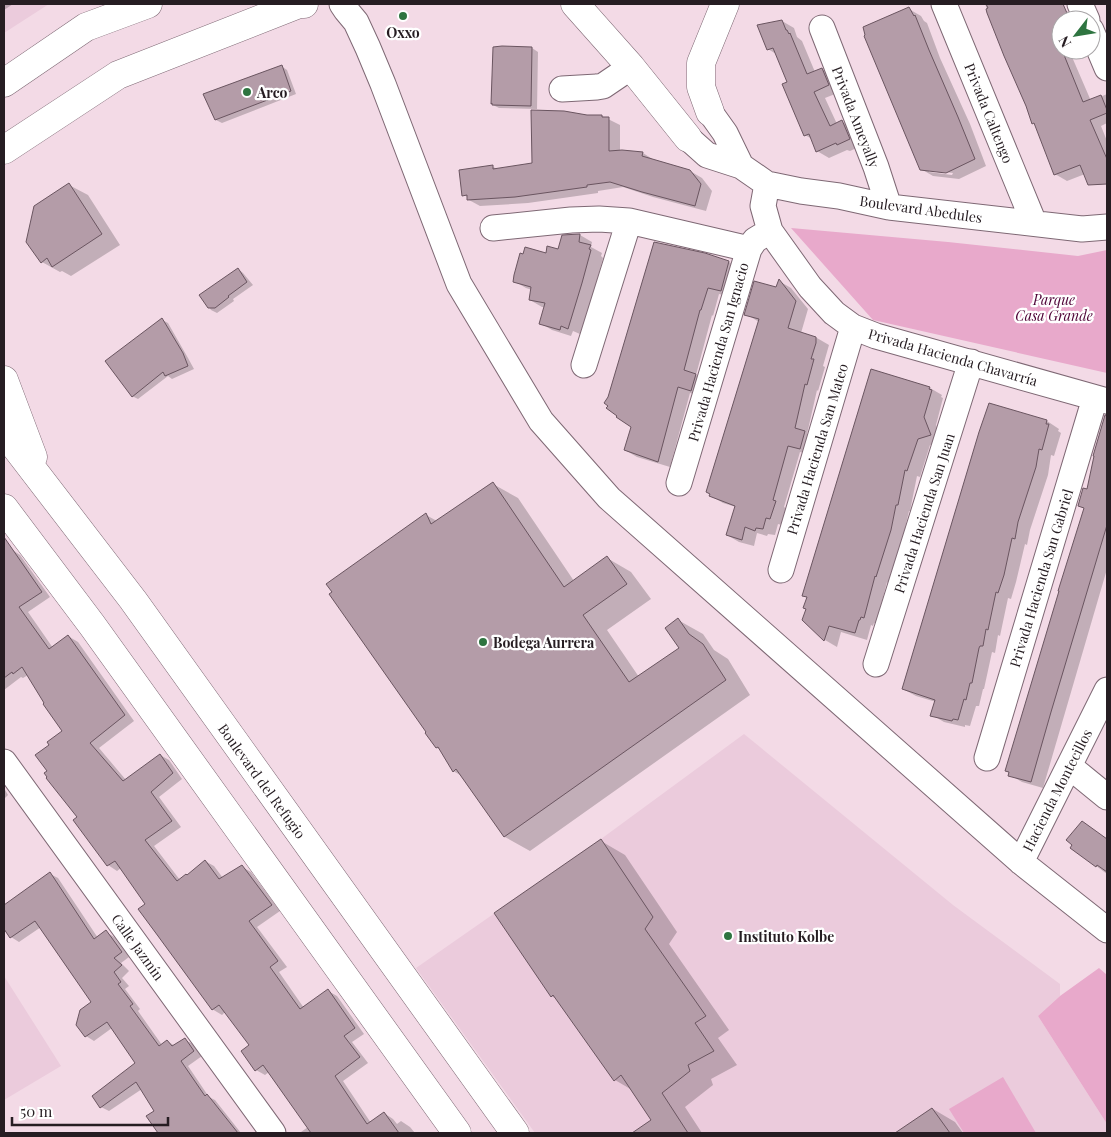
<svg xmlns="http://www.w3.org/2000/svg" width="1111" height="1137" font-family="'Playfair Display',serif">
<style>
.built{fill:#ebcbdc}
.green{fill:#e8a9cb}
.shadow{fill:#0003;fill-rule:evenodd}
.building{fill:#b49ca8;stroke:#6a5560}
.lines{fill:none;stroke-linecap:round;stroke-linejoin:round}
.minor-casing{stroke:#7e6874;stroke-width:27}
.major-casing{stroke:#7e6874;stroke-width:29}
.minor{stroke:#fff;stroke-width:25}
.major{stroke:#fff;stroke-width:28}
.poi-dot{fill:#2e7440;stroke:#fff;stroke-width:2}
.labels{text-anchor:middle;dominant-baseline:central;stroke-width:4.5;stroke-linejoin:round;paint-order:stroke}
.poi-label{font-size:14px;font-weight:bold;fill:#261d22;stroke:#fff;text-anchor:start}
.street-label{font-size:14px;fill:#261d22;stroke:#fff}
.park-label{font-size:14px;font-style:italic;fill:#4d0135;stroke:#fff}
</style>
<rect width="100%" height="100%" fill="#f3dae6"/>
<!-- built -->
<path class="built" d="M4,4H49L4,33Z
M744,734L953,905L1060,984V996L1038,1016L1107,1124V1133H535L416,968L601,839Z
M4,976L61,1066L4,1100Z"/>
<!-- green -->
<path class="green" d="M791,228L948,242L1078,256L1107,250V373L873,320Z
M1099,968L1107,975V1124L1038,1016L1060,996Z
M1003,1077L1036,1133H964L949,1109Z"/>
<!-- shadow -->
<path class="shadow" d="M4,4H13L4,10Z
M985,4H1051L1056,14L1065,10L1076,17L1078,20H1061V50H1069L1091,101L1107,94V123L1101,126L1107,141V183L1098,185L1087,179L1085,174L1067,181L1055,174L1035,124L1033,123Z
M909,9L921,16L924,21L927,23L940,58L970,124L986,166L959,179L933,176L921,169ZM929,170L953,173L952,175L929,172Z
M782,21L794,28L797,37L802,41L815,72L822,69L834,76L840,92L825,98L837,124L842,122L854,128L861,146L850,151L847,150L829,158L817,151L812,139L805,135L789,83L776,54L768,49Z
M532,48L538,52L537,109L499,108L493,105Z
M281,66L287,70L296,94L222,123L216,120L205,94Z
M587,116H602L620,125V151L643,153L654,160L690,171L702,178L712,191L706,211L653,197L623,187L598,191V193L528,203L480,206L469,200V198L464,195L492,166L498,170L533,164Z
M69,185L88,195L120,245L71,276L62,271L60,272L42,262Z
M580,235L592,242L591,247L602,253L601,256L603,258L594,291L580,334L573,331L571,336L552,330L540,323L545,307H542L530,300L532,290L526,288L514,281L547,254L558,250L563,237Z
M729,262L740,269L733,297L719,294L713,316L712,315L696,375L707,382L703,397L690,393L670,467L637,457L625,450L632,426L608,408Z
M238,269L243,273L253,285L233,299L234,301L217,313L211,310L204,299Z
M779,281L791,288L808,309L801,333L817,338L829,345L823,366L825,367L818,391L817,390L807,434L817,439L812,455L800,452L784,507L787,509L782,525L778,524L775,535L768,534L767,536L757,533L754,546L739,542L727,535L736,507L723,503L711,496L759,322L746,314L777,289Z
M162,320L168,323L188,358L194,369L172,379L168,376L138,399L132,396Z
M872,371L930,388L942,395L941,397L943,398L936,425L942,442L930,445L920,477L917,476L910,511H909L903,537L888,583L887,582L876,624L874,623L873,626L871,625L867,640L841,632L837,647L825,640L803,620L807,609L808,598L804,595Z
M990,404L1047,421L1059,429L1058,431L1061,433L1054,456L1051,455L1048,475L1030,530L1027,545L1025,544L1016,582L1011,599L1008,598L1000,636L998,635L995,653L992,652L984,689H983L979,706H976L970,726L965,725V727L944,722L932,715L936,702L916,696L903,689Z
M1102,432L1107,433V569L1043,788L1022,782L1010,775L1085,509L1079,506L1088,491Z
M493,484L518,498L574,581L607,558L631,572L651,599L607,630L639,677L681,649L678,620L703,634L714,650L728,659L750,695L530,851L505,837L462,776L453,771L441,750L437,748L426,733V515L437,521Z
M4,541L10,550L11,549L20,555L50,597L28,612L44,635L53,648L68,636L78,642L134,721L99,748L126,780L160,755L169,760L182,779L159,797L181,827L154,846L180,880L188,876L205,861L214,866L223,878L242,867L251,872L280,911L257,927L287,967L279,972L304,1008L328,991L337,996L364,1034L352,1042L368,1063L343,1081L371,1123L384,1113L393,1119L397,1124L401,1121L410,1127L415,1133H302L301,1132L308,1127L269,1072L265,1075L256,1070L250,1045L225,1012L222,1015L212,1009L146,904L121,868L117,871L108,865L75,820L79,817L49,771L51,745L64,732L28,675L23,678L21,677L4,690Z
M4,788L8,795L4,799Z
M1082,823L1107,839V874L1072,848Z
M601,841L625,855L677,932L669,944L729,1030L718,1038L737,1065L711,1079L713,1085L685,1107L702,1133H634L653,1120L632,1090L615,1080L559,1000L551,996Z
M50,874L58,878L98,938L106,932L114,937L129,957L121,963L129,971L122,978L129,986L125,989L140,1009L138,1011L162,1045L167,1041L175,1046L185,1040L193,1044L202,1056L188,1066L209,1097L215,1100L241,1133H159L148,1117L155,1111L142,1089L109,1111L101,1107L137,1063L112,1028L94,1041L86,1036L92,1002L41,927L19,942L11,937L4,927V907Z
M933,1109L955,1122L963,1133H902L900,1131Z"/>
<!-- building -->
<path class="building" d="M986,4H1063L1070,20H1061V50H1062L1083,102L1101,95L1107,110V113L1090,120L1107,159V184L1088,185L1080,165L1054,175L1034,123L1032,124L1026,106L1004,56L987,13L986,9L988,8Z
M909,7L914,16L915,15L929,50L958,117L975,159L946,173L920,170L864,36L865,35L863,27Z
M782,20L786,30H787L789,34L790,33L807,74L822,68L829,85L814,92L830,126L842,120L850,139L837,145L836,143L816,152L809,134L804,136L782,84L787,82L773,48L767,50L757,25Z
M502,46L532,47L531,106L492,105V103L491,104L493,47Z
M282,65L291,91L215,120L203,94Z
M531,110L564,111L587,115H602V117H609V151L622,150L643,152L642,156L690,170L701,184L695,206L642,192L610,182L587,185V187L515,197L467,200V195L462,196L459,170L493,165V169L532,163Z
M69,183L102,234L52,267L47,258L41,263L26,242L34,206Z
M580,234L579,242L591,245L589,249L591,250L582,283L568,329L561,326L560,330L539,324L545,303L529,300L531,287L513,282L514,275L520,253L523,254L525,247L546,253L547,246L558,249L562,235Z
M654,242L705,253L729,261L721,291L708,288L701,310H700L684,370L696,374L691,391L678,387L658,462L624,450L631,427L616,417L617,416L606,408L608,406L604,403L608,397Z
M238,268L247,282L228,296L229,297L215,308H208L199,295Z
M779,279L796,301L788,328L816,337V343L811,359H814L807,385L805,384L795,428L805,431L800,449L788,446L773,500L776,501L770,519L766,518L763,529L756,528L755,531L745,527L742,540L726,535L735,506L709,496L710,494L706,492L759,319L744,315L754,281L776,287Z
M162,318L183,353L188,366L165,376L163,372L132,397L105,361Z
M871,369L930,387L929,389L932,390L924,417L931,435L918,439L907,471L905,470L898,505H896L891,530L876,577L875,576L864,618L861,617L860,620H859L855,633L829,626L824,641L802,620L806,609L803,608L807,597L802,596Z
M989,403L1047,420L1046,424H1049L1042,450L1039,449L1036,467L1018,522L1015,539L1012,538L1004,575L998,593L996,592L988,630L986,629L983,646H980L979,648L972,683H970L966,700L964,699L958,720L953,719L952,721L930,716L935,700L902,689L979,432Z
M1105,415H1107V525L1051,712L1031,782L1008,776L1009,772L1005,771L1059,591H1058L1084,508L1078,506L1083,488L1087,489L1094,456H1093Z
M493,482L564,587L607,556L627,584L583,615L629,682L679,648L665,628L678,618L689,634L703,644L726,680L504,837L456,769L453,772L438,747L436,748L425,733L426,732L329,594L332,592L326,584L426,513L431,524Z
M4,537L42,592L19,607L49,649L68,635L125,715L90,743L123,781L160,754L173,773L151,792L172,821L145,840L177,881L186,874L187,875L205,860L219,879L242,865L272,905L249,921L278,961L270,967L300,1009L328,989L355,1028L344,1036L360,1057L335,1076L367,1124L384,1112L399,1133H311L263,1065L255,1071L241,1051L249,1045L219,1005L212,1010L158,936L138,909L145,904L115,861L107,866L73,820L77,817L46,778L47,777L44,773L47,771L35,755L49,745L47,742L62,731L43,704L44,703L22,667L13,674L12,672L4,678Z
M1082,821L1107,839V872L1097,865L1096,867L1070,848L1072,845L1066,840Z
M601,839L653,917L645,929L706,1016L695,1023L714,1051L688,1065L690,1071L662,1093L688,1133H632L651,1120L621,1075L614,1081L553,995L551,997L494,913Z
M50,872L94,939L106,930L122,952L114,958L122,965L114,972L121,982L118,984L133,1004L130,1006L159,1046L167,1040L172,1046L185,1038L194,1051L181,1061L205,1096L207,1094L238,1133H158L146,1116L154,1111L136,1082L100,1108L92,1096L135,1063L107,1022L85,1037L76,1025L80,1010L91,1002L35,921L10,938L4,929V905Z
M932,1108L950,1133H895Z"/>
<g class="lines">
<defs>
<path id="minor" d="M342,4L346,10L356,22L368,48L383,84L459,284L541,421L609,498L1021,862L1107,930
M944,4L1034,223
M1080,4L1087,20
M822,28L876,167L889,207
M1091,30L1107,68
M562,89L597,87L603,86L631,67
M710,112L725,133L741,166
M688,138L707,155L741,166L767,184L801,191L839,196L889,207L1082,229L1107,227
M767,184L763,206L770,231L810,287L834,313L853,327L876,336L1107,401
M493,228L571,220L599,219L629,221L749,249
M584,365L629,221
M679,483L749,249L755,240L770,231
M781,570L853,327
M876,664L971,362
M987,758L1095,398
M4,762L273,1133
M1069,766L1107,797
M1021,862L1107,690"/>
<path id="major" d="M575,4L631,67L688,138
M4,83L86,27L148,4
M710,112L701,87V63L725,4
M4,150L118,75L299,4H304
M4,380L33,457
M4,432L133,600L515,1133
M4,508L92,625L457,1133"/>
</defs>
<!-- minor casing -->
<use href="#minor" class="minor-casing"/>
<!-- major casing -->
<use href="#major" class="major-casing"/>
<!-- minor -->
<use href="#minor" class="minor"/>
<!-- major -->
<use href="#major" class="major"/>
</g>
<!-- markers -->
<g class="poi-dot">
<circle cx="403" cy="16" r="5"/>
<circle cx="247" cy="92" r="5"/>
<circle cx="483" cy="642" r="5"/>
<circle cx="728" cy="936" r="5"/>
</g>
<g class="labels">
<!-- poi labels -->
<g class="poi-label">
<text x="403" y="32" text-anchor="middle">Oxxo</text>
<text x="257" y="92">Arco</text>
<text x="493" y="642">Bodega Aurrera</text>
<text x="738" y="936">Instituto Kolbe</text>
</g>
<!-- street labels -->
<g class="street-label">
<text transform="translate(989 113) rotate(68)">Privada Caltengo</text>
<text transform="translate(856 117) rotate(69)">Privada Ameyally</text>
<text transform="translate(921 209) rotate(8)">Boulevard Abedules</text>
<text transform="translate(718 352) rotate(-74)">Privada Hacienda San Ignacio</text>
<text transform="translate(953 357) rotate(16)">Privada Hacienda Chavarría</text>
<text transform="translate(817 449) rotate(-73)">Privada Hacienda San Mateo</text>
<text transform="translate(924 513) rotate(-72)">Privada Hacienda San Juan</text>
<text transform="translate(1041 578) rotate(-73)">Privada Hacienda San Gabriel</text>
<text transform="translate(262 781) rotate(54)">Boulevard del Refugio</text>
<text transform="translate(1057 790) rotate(-63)">Hacienda Montecillos</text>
<text transform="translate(138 947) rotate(54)">Calle Jazmín</text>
</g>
<!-- park labels -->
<g class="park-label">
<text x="1054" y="299">Parque<tspan x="1054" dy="16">Casa Grande</tspan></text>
</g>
</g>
<!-- border -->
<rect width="1111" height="1137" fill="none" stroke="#261d22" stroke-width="10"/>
<!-- north arrow -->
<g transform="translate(1076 35) rotate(239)"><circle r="24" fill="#ffffff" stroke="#a8a5a7"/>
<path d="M0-4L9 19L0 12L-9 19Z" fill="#2e7440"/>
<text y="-8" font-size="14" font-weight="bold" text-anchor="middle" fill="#261d22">N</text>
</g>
<!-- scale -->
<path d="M12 1117v8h156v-8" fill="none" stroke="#261d22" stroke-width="2.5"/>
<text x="20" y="1117" font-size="15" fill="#261d22" stroke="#ffffff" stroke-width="4" paint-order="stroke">50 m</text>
</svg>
